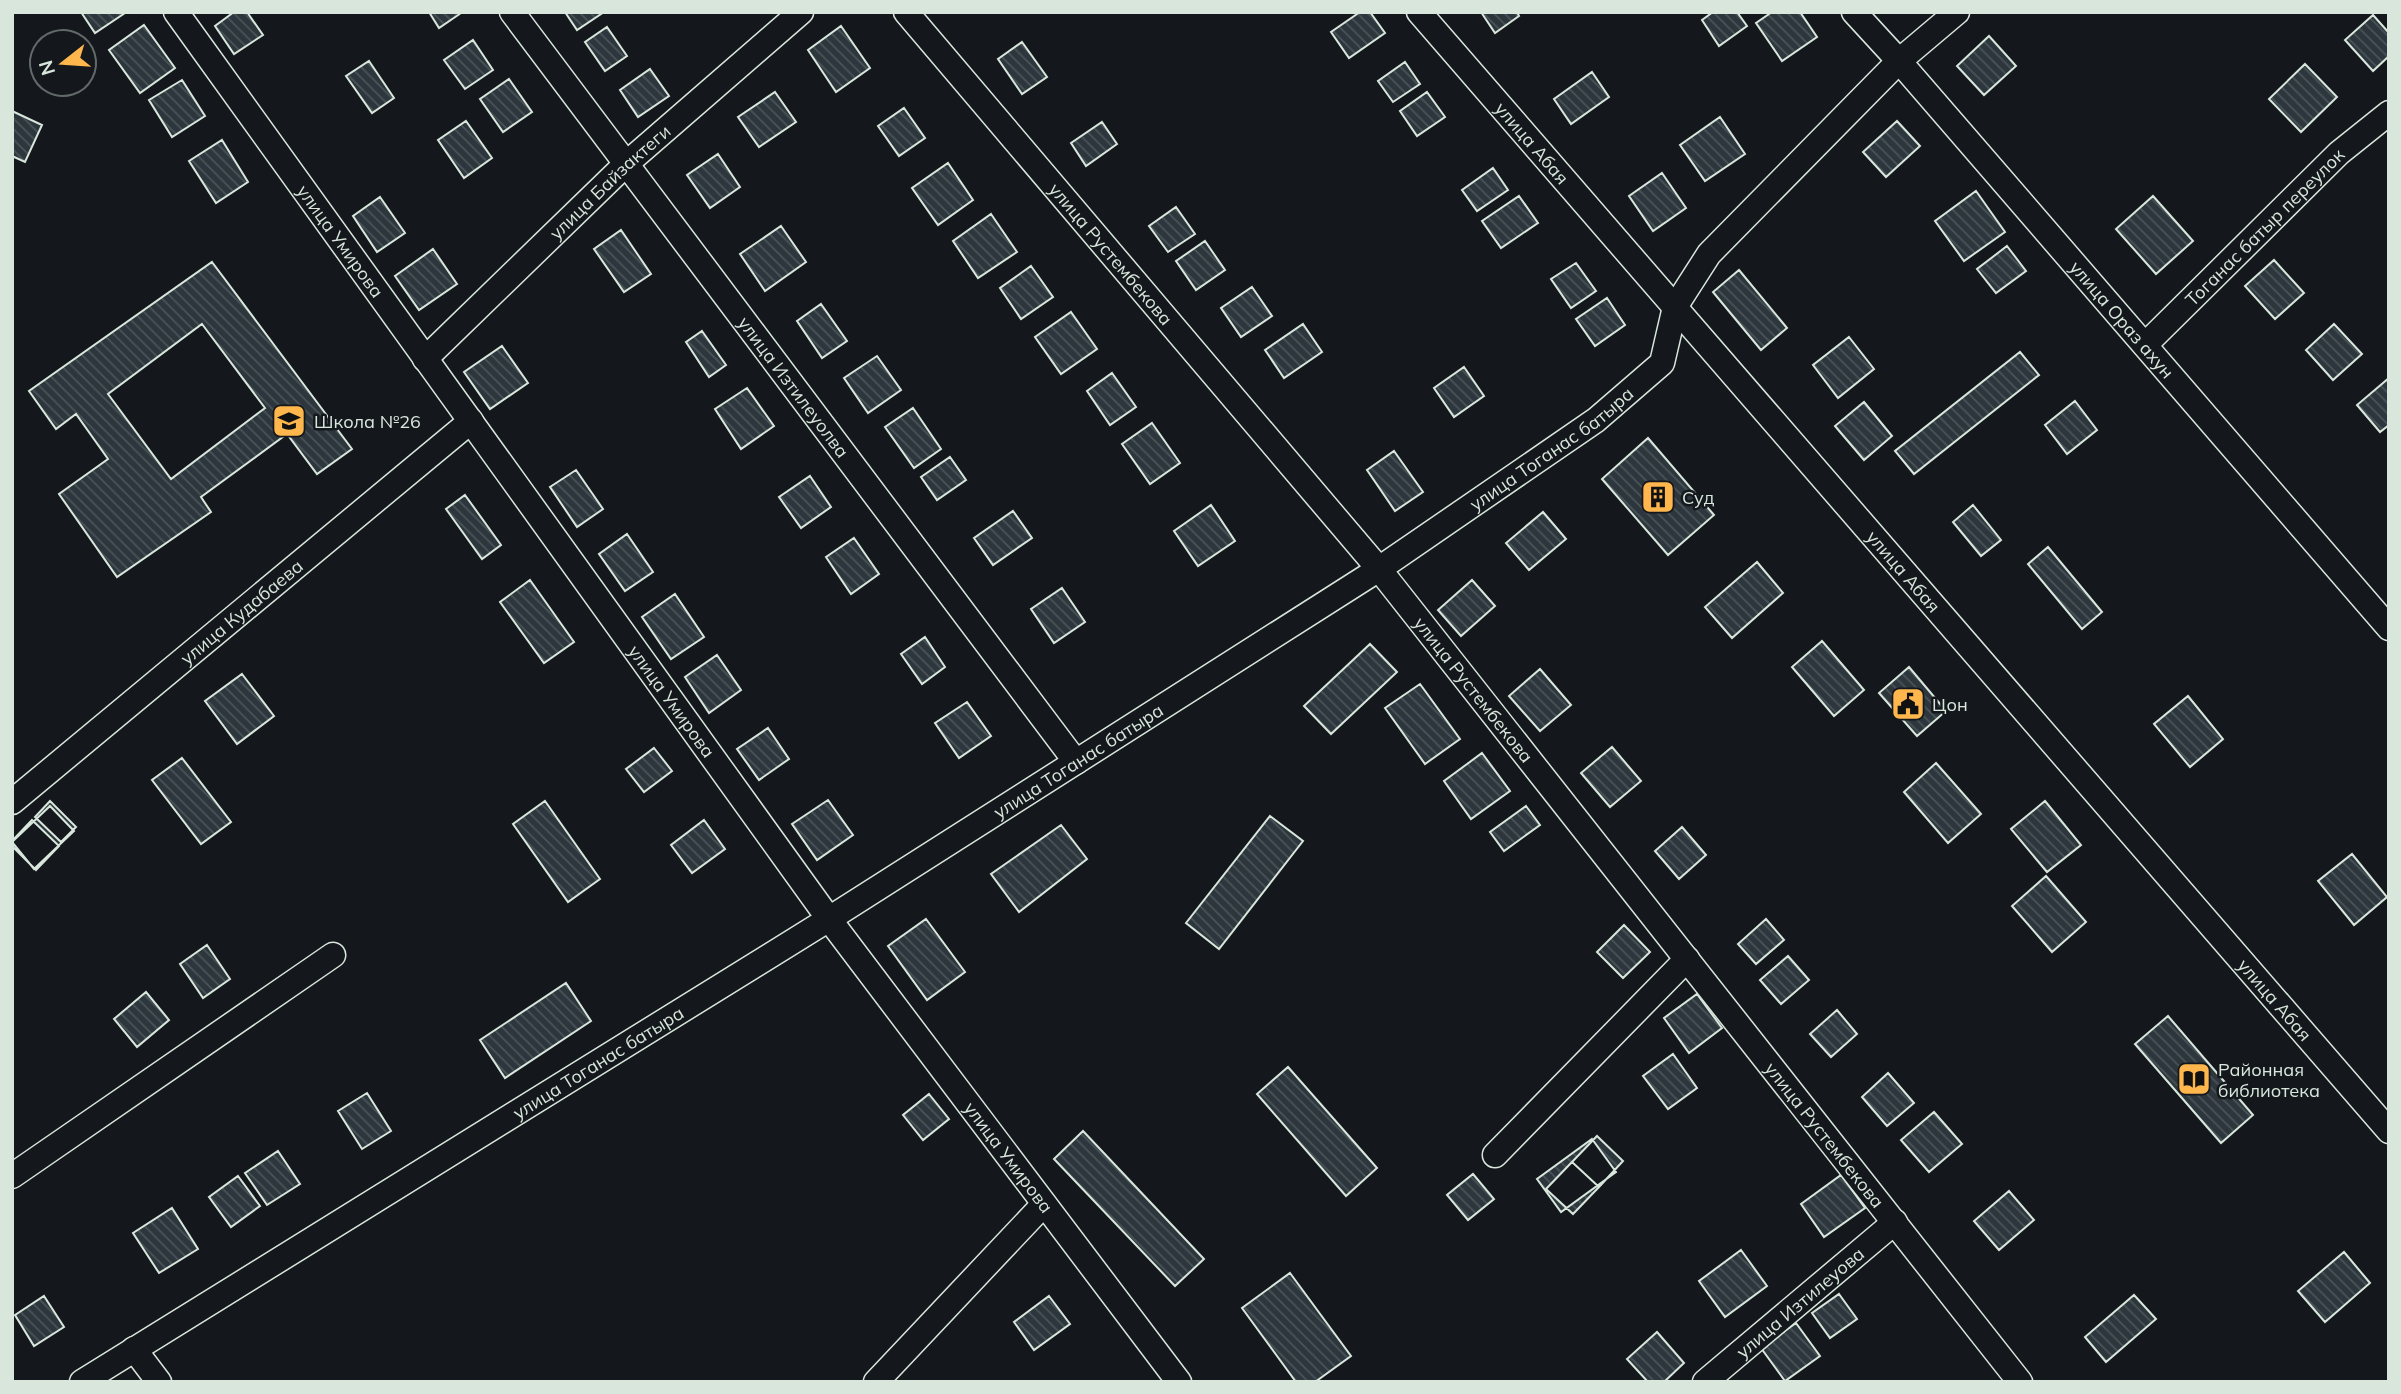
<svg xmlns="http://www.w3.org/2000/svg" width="2401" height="1394" font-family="Mulish,sans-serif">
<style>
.building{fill:url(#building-back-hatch);stroke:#d8e6dc;stroke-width:2;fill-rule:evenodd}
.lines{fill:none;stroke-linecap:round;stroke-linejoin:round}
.minor-casing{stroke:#d8e6dc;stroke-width:27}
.minor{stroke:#14181c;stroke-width:24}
.labels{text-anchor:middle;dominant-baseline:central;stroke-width:5;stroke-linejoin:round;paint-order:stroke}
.street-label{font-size:18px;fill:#d8e6dc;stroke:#14181c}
.poi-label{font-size:18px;fill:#d8e6dc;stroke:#14181c;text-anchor:start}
</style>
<defs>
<pattern id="building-back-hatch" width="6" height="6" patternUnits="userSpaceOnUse" patternTransform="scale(1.75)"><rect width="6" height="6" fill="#2c363c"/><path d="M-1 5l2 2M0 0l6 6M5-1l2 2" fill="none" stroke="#4a5358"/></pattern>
</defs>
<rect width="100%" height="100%" fill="#14181c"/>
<!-- building -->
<path class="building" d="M81,12H125V13L95,33Z
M234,12H247L263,35L234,54L215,26Z
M429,12H461V13L439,28Z
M565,12H604L577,30Z
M1360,12H1370L1385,33L1349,58L1331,32Z
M1481,12H1517L1519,16L1495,33Z
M1713,12H1737L1747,26L1719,46L1702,20Z
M1772,12H1800L1817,37L1782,61L1756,23Z
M2373,15L2389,33V56L2373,71L2345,40Z
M144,25L175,68L140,93L109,50Z
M841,26L870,68L836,92L808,50Z
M607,27L627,56L605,71L585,42Z
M1989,36L2016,66L1984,95L1957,66Z
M473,40L493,70L465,89L444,60Z
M1022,42L1047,77L1022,94L998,59Z
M369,61L394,98L372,113L346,76Z
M1405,62L1420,84L1393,102L1378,81Z
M2305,64L2337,97L2301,132L2269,99Z
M650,69L669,96L638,117L620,90Z
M1592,72L1609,97L1571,124L1554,99Z
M509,79L532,112L503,132L480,99Z
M182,80L205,116L172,137L149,100Z
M775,92L796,122L759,147L738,117Z
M1427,92L1445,117L1417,136L1400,111Z
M904,108L925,138L899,156L878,126Z
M12,111L42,125L25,162L12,156Z
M1720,117L1745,154L1705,181L1680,145Z
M466,121L492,158L464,178L438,140Z
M1897,121L1920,146L1886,177L1863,152Z
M1102,122L1117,144L1086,166L1071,143Z
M222,140L248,182L216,203L189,161Z
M718,154L740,187L710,208L687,175Z
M948,163L973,200L938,225L912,188Z
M1493,168L1508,190L1477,211L1462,190Z
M1662,173L1686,208L1653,231L1629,196Z
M1976,191L2005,232L1964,261L1935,221Z
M1519,196L1538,223L1501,248L1482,221Z
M2153,196L2193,241L2156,274L2116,229Z
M380,197L405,233L377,252L353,216Z
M1176,207L1195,234L1168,252L1149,226Z
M991,214L1017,252L978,278L953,241Z
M781,226L806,262L765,291L740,254Z
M621,230L651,274L624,292L594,249Z
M1205,241L1225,270L1196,290L1176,261Z
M2007,246L2026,271L1996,293L1977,269Z
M433,249L457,284L419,310L395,276Z
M2274,260L2304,293L2275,319L2245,286Z
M212,262L352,449L317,474L287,434L201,497L211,512L117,577L59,494L108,459L76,414L56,429L29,391ZM202,324L265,408L171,479L108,394Z
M1576,263L1596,291L1571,308L1551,279Z
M1031,266L1053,297L1021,319L1000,288Z
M1739,270L1787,328L1761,350L1713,292Z
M1252,287L1272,316L1241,337L1221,308Z
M1607,298L1625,325L1595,346L1576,319Z
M821,304L847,341L822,358L797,321Z
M1071,312L1097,349L1061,374L1035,337Z
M1303,324L1322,352L1284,378L1265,350Z
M2334,324L2362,354L2333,380L2306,350Z
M702,331L726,365L709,377L686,342Z
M1849,337L1874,369L1838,398L1813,365Z
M502,346L528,383L490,409L464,372Z
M2020,352L2039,375L1914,474L1895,451Z
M877,356L901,390L868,413L844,378Z
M1464,367L1484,396L1454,417L1434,388Z
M1112,373L1136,407L1110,425L1087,391Z
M2389,378V425L2380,432L2357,405Z
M747,388L774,426L741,449L715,409Z
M2075,401L2097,430L2067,454L2045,425Z
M1864,402L1892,436L1864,460L1835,426Z
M913,408L941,449L914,468L885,427Z
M1152,423L1180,463L1150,484L1122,444Z
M1648,438L1714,515L1668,555L1602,479Z
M1394,451L1423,492L1395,511L1367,470Z
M950,457L966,480L937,500L921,477Z
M576,470L603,509L577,527L550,487Z
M810,476L831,507L801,528L779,497Z
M465,495L501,545L482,559L446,509Z
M1211,505L1235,541L1198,566L1174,531Z
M1973,505L2001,540L1981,556L1953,522Z
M1013,511L1032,538L993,565L974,538Z
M1543,512L1566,539L1529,570L1506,543Z
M627,534L653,572L625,591L599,554Z
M854,538L879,574L851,594L826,557Z
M2048,547L2102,612L2082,629L2028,564Z
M1757,562L1783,593L1732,638L1705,607Z
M530,580L574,642L544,663L500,602Z
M1472,580L1495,606L1461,636L1438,610Z
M1062,588L1085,622L1054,643L1031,609Z
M675,594L704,637L671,659L642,617Z
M925,637L945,667L922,684L901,654Z
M1822,641L1864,690L1834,716L1792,667Z
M1370,644L1397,672L1331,734L1304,706Z
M717,655L741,690L709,713L685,677Z
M1909,667L1946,711L1917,736L1879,693Z
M1540,669L1571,705L1540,731L1509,696Z
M242,674L274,716L237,744L205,701Z
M1420,684L1460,739L1425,764L1385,708Z
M2188,696L2223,739L2190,767L2154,724Z
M967,702L991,736L959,758L935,723Z
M768,728L789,759L759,780L737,749Z
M1612,747L1641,781L1610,807L1581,773Z
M654,748L672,771L644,792L626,769Z
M1482,753L1510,791L1471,819L1444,781Z
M182,758L231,822L201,844L152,780Z
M1936,763L1981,814L1948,843L1904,792Z
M828,800L853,835L817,860L792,824Z
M50,801L76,827L61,842L35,817Z
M545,801L600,879L568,902L513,824Z
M2045,801L2081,845L2047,872L2011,829Z
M50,806L74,831L34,869L12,842Z
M1526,806L1540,825L1504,851L1490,832Z
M1270,816L1303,841L1219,949L1186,923Z
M32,820L59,846L36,870L12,846V841Z
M704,820L725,849L692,873L671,845Z
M1061,825L1087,859L1019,912L991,874Z
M1682,827L1706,855L1679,879L1655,851Z
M2352,854L2387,897L2354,925L2318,881Z
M2046,876L2086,922L2052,952L2012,906Z
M926,919L965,972L927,1000L888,946Z
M1766,919L1784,940L1756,964L1738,944Z
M1624,925L1650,952L1623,978L1597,952Z
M207,945L230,979L203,998L180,964Z
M1788,956L1809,980L1781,1004L1760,980Z
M566,983L591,1021L505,1078L480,1040Z
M146,992L169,1020L137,1047L114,1019Z
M1697,994L1722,1028L1689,1053L1664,1018Z
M1837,1010L1857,1034L1831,1057L1810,1034Z
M2168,1016L2253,1115L2221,1143L2135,1044Z
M1673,1054L1697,1088L1668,1109L1643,1076Z
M1288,1067L1377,1168L1346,1196L1257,1094Z
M1888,1073L1914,1103L1887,1126L1862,1097Z
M367,1093L391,1131L362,1149L338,1111Z
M929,1094L949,1119L923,1140L903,1115Z
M1934,1112L1962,1144L1929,1172L1901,1140Z
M1083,1131L1204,1259L1175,1286L1054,1159Z
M1597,1136L1623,1161L1599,1187L1572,1162Z
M1592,1139L1616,1172L1561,1212L1537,1179Z
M278,1151L300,1184L267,1205L245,1173Z
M1572,1162L1599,1187L1573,1214L1546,1189Z
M1473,1174L1494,1199L1468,1220L1447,1195Z
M1841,1175L1865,1208L1824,1237L1801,1204Z
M238,1176L260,1206L231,1227L209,1197Z
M2009,1191L2034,1220L1999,1250L1974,1221Z
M172,1208L198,1249L159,1273L133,1233Z
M1741,1250L1767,1286L1725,1317L1699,1281Z
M2344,1252L2370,1283L2325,1322L2298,1291Z
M1290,1273L1351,1356L1315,1382H1296L1242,1308Z
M1839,1294L1857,1319L1830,1338L1812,1313Z
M2134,1295L2156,1319L2106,1362L2085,1337Z
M44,1296L64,1327L34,1346L15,1315Z
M1049,1296L1070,1324L1034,1350L1014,1322Z
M1796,1323L1820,1356L1785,1381L1761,1348Z
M1657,1332L1684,1363L1664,1382H1648L1627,1359Z"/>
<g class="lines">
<defs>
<g id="minor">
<path id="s1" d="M176,12L829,919L1179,1382"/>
<path id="s2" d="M512,12L1076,762"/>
<path id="s3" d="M906,12L1379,569L2020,1382"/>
<path id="s4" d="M1419,12L2389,1131"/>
<path id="s5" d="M1854,12L1899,61L2389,628"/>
<path id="s6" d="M2145,345L2339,153L2389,113"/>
<path id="s7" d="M425,359L626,164L801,12"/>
<path id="s8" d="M12,802L471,421"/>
<path d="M1495,1155L1687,959"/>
<path d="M12,1176L333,955"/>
<path d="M134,1349L159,1382"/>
<path id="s9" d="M82,1382L829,919L1379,569L1596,420L1662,363L1675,307L1709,254L1899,61L1957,12"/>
<path d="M876,1382L1044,1204"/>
<path id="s10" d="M1705,1382L1895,1222"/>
</g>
</defs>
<!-- minor casing -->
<use href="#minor" class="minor-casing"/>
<!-- minor -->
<use href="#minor" class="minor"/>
</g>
<!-- icons -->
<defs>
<symbol id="school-square" viewBox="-11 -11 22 22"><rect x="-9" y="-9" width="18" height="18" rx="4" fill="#ffb74d" stroke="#14181c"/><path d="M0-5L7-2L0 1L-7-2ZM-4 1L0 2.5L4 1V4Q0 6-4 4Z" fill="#111"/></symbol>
<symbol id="building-square" viewBox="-11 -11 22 22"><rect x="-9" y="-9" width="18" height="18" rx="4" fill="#ffb74d" stroke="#14181c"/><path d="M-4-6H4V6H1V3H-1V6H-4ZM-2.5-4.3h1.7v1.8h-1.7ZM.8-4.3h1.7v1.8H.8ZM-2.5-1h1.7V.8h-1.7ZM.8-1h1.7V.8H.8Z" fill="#111"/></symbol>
<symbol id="civic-square" viewBox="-11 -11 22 22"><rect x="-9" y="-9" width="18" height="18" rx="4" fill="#ffb74d" stroke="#14181c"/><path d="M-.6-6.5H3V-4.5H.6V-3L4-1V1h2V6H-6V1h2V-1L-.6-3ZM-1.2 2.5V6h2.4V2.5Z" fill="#111"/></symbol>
<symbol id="library-square" viewBox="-11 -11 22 22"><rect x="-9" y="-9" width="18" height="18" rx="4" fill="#ffb74d" stroke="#14181c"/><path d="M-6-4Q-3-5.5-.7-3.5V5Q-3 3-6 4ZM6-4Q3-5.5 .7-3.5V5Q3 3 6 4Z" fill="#111"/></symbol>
</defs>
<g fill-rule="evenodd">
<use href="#school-square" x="270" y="402" width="38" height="38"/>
<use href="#building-square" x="1639" y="478" width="38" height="38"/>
<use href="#civic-square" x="1889" y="685" width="38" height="38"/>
<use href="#library-square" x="2175" y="1060" width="38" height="38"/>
</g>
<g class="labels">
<!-- street labels -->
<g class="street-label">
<text stroke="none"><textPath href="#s4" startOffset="173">улица Абая</textPath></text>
<text stroke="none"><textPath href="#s7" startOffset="256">улица Байзактеги</textPath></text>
<text stroke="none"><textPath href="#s6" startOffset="168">Тоганас батыр переулок</textPath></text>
<text stroke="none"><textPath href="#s1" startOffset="282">улица Умирова</textPath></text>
<text stroke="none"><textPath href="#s3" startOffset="317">улица Рустембекова</textPath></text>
<text stroke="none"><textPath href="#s5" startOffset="408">улица Ораз ахун</textPath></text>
<text stroke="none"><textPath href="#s2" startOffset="469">улица Изтилеуолва</textPath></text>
<text stroke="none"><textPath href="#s9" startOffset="1741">улица Тоганас батыра</textPath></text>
<text stroke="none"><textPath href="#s4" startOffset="740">улица Абая</textPath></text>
<text stroke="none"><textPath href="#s8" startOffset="298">улица Кудабаева</textPath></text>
<text stroke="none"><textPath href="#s3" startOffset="884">улица Рустембекова</textPath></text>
<text stroke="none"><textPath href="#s1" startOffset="849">улица Умирова</textPath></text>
<text stroke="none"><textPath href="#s9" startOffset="1174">улица Тоганас батыра</textPath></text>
<text stroke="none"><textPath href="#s4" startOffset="1307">улица Абая</textPath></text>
<text stroke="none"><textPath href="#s9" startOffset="607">улица Тоганас батыра</textPath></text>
<text stroke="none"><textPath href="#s3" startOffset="1451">улица Рустембекова</textPath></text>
<text stroke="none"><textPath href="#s1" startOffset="1416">улица Умирова</textPath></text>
<text stroke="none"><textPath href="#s10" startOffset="124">улица Изтилеуова</textPath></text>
</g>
<!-- poi labels -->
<g class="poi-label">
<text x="314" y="421">Школа №26</text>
<text x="1682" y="497">Суд</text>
<text x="1932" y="704">Цон</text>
<text x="2218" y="1069">Районная<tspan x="2218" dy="21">библиотека</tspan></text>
</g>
</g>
<!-- border -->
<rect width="2401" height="1394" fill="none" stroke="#d8e6dc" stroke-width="28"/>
<!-- north arrow -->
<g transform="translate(63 63) rotate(253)"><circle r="33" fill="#14181c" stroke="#626a69" stroke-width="2"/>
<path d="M0-5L12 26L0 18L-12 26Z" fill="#ffb74d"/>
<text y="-10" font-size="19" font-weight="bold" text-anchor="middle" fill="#d8e6dc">N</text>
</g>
</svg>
